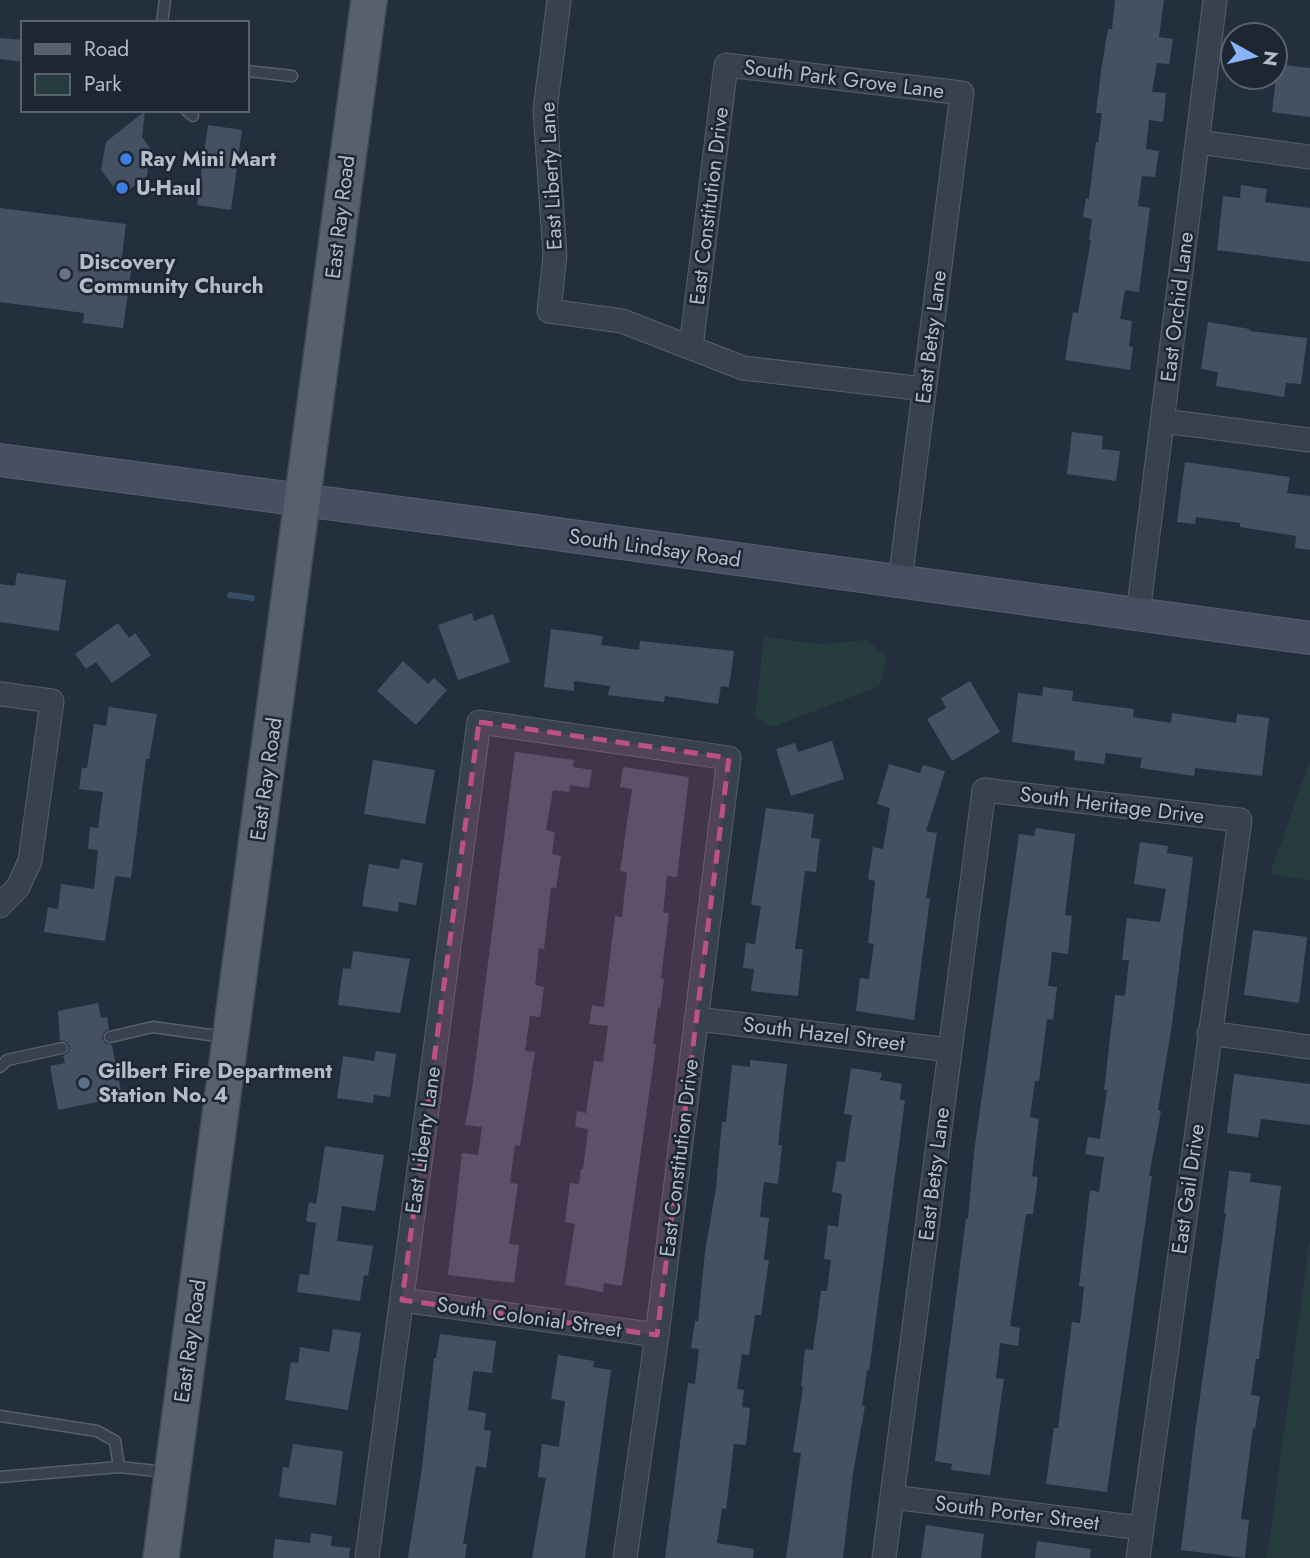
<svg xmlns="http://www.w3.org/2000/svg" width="1310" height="1558" font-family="Jost,sans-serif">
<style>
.green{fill:#263c3f}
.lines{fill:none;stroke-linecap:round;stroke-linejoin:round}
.stream{stroke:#394c67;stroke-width:6}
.building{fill:#455162}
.lane-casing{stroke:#565f6c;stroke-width:13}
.street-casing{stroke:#565f6c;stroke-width:25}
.secondary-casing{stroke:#565f6c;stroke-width:34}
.primary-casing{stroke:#414a57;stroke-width:38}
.lane{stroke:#38414e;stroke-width:10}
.street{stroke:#38414e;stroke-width:23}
.secondary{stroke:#465061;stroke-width:32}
.primary{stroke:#56606e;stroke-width:35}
.marked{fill:#bd5182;fill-opacity:0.2;stroke:#bd5182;stroke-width:5;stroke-dasharray:14 9;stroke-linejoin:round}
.shop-dot{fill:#3f7fe0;stroke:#1d2633;stroke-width:2.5}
.worship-dot{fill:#6b7280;stroke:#1d2633;stroke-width:2.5}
.service-dot{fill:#5c6f8a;stroke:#1d2633;stroke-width:2.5}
.labels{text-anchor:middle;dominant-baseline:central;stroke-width:5;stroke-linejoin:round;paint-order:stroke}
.street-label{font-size:21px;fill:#b4bcc9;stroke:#1d2633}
.poi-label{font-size:21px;font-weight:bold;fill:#b4bcc9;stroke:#1d2633;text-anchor:start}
</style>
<rect width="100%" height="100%" fill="#242f3e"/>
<!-- green -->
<path class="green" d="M764,637L821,644L866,640L887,657L880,686L772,727L755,717Z
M1310,761V881L1270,874Z
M1310,1238V1558H1267Z"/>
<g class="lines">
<!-- stream -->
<path class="stream" d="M230,595L252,598"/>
</g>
<!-- building -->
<path class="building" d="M1115,0H1164L1159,37L1173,39L1169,64L1157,63L1152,92L1166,93L1163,122L1149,120L1146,149L1159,151L1155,177L1142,176L1138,206L1150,208L1139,292L1125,290L1120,319L1132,321L1129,346L1133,347L1130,370L1065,360L1073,312L1078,313L1091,240H1089L1092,219L1083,217L1086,198L1089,199L1096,142L1098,143L1102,113H1096L1101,71L1108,29H1112Z
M0,38L23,40V62L0,59Z
M1275,64L1310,68V117L1272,112L1276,79Z
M145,111L142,137L150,148L147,176L121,196L101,170L106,142Z
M208,125L242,130L231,210L197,205Z
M1241,185L1267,189L1265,202L1310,208V262L1217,250L1223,196L1240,198Z
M0,208L126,224L121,264L132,265L123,328L83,323L84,313L0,302Z
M1208,322L1250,329V331L1307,338L1301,384L1286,383L1284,397L1216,386L1218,372L1201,369Z
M1072,432L1103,436L1102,449L1120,451L1116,481L1067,474Z
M1185,462L1290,477L1287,493L1310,496V550L1295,548L1296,536L1240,527V523L1196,517L1195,524L1177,522Z
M17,573L66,580L59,631L0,622V584L15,586Z
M472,613L474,621L493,614L510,662L458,680L438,625Z
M118,623L129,638L135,633L151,655L112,683L96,662L86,669L75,654Z
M551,629L603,636L601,645L639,650L640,641L734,651L729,687L721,686L718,704L665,696L664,702L608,695L610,686L574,681V691L544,687Z
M403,661L428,684L434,678L447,690L416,725L377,691Z
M970,681L1000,732L952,761L927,719L946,708L941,698Z
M1043,687L1073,691L1072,701L1134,709L1133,717L1171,723L1172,713L1236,723L1237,714L1269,718L1262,776L1195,768L1194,776L1140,768L1142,758L1106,753L1104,764L1074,760L1075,751L1012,742L1018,693L1042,696Z
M109,707L157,714L149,759H146L131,878L115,876L105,941L44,932L48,907L58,909L61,884L94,889L98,850L88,849L90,827L98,828L103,792L79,789L82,768H87L94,724L106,726Z
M832,741L844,779L791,796L776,749L795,743L798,752Z
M515,752L574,760L573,767L592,770L589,788L570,785L569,792L553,790L546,830L555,832L552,854L561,856L556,888L551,887L544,949L539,948L535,985L544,987L540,1017L530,1016L525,1051L535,1052L520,1146L515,1145L510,1183L518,1184L509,1244L519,1245L514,1283L448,1275L462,1153L478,1155L482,1127L465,1125L472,1088Z
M373,760L435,770L425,824L364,814Z
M889,764L920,773L923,765L945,771L926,831L937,833L926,898H930L914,1020L856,1011L860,978L869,979L874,944L868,943L875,881L868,879L873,847L883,849L890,808L877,804Z
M623,767L689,777L677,877L667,876L663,913H669L661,978L664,979L660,1008H658L653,1044L656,1045L622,1286L604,1283L603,1292L565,1285L575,1224L565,1222L570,1183L579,1184L581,1169H583L588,1129L575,1127L577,1111L586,1113L594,1061L603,1062L608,1026L589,1024L592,1005L604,1007L615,916L622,917L627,872L620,871L632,789L620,787Z
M766,808L814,814L811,838L820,839L816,872L805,871L795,949H803L798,996L751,991L754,969L743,968L746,943L755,944L761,906L751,905Z
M1036,828L1075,834L1065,915L1072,916L1068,954L1052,952L1048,986L1057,987L1053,1020L1047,1019L1039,1081H1035L1030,1117L1039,1119L1032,1176L1038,1177L1033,1214H1026L1010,1326L1020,1328L1018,1346L1000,1343L996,1378L1004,1379L990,1475L951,1470L952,1464L935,1461L966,1218L968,1219L974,1152L1019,834L1034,836Z
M1140,842L1168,846L1167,853L1193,857L1172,1024L1158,1110L1161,1111L1149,1176H1152L1107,1492L1046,1484L1054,1428H1058L1072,1322L1080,1323L1084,1287L1079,1286L1090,1190L1099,1192L1104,1157L1085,1154L1088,1137L1100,1139L1107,1090H1104L1115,995L1125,996L1129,960H1122L1127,918L1160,922L1166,889L1134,884Z
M401,859L423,863L416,905L399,902L398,912L362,906L369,864L399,869Z
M1253,930L1307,937L1299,1003L1244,995Z
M353,951L410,959L400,1013L338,1005L343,968L351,969Z
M98,1003L101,1018L107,1017L109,1029L104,1032L102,1038L105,1043L112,1045L121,1091H115L117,1098L58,1110L50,1066L65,1063L63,1056L68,1053L70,1047L67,1042L60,1040L58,1011Z
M376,1051L396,1054L390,1097L374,1095L373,1103L337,1098L343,1056L374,1061Z
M750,1060L787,1064L778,1145H782L778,1184L764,1182L760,1217L769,1218L764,1260H769L761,1315H755L749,1355L742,1354L737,1389L744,1390L742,1407L750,1408L746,1445L734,1444L726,1509L722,1508L717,1543L754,1549L753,1558H665L688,1383L695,1384L699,1349L691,1348L695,1321H698L705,1252L716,1188L722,1122H726L732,1065L750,1067Z
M851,1068L882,1073L880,1080L902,1084L900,1100H905L869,1371L867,1370L862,1406H865L853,1473L843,1558H786L801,1453L793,1452L803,1387L801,1386L805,1349L813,1350L821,1291H827L831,1260L824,1259L828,1225L838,1227L842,1194L832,1192L837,1161L845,1162L852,1115L844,1114Z
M1234,1074L1310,1084V1125L1261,1119L1258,1137L1227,1133Z
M325,1146L384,1155L375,1211L342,1206L337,1241L373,1246L368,1276L364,1275L360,1301L297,1292L300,1274L309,1275L316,1223L306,1221L309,1202L316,1204Z
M1229,1171L1251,1173L1250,1182L1281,1186L1259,1359H1256L1251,1395L1260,1396L1255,1429L1253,1428L1241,1519L1249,1520L1245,1558L1181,1550L1195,1432L1226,1213H1224Z
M333,1329L361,1333L348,1410L285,1400L291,1362L298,1363L300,1347L329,1352Z
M440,1334L496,1341L492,1373L473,1371L468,1410L486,1413L484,1430L491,1431L486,1468L476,1466L463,1544H467L465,1558H408L422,1468L434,1358H436Z
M558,1355L594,1361L593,1367L611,1370L585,1558H532L546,1478L538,1477L542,1444L559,1447L565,1401L551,1399Z
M293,1444L343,1451L336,1505L279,1497L283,1467L289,1468Z
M926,1525L984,1534L981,1558H921Z
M311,1533L332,1536L331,1546L350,1548L349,1558H273L275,1539L310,1543Z
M1037,1541L1091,1549L1090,1558H1035Z"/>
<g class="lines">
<defs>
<path id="lane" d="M162,23L165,0
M247,71L292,76
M186,110L193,116
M110,1037L153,1027L224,1037
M0,1067L7,1060L62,1048
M0,1416L97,1431L115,1441L119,1467
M0,1477L119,1467L166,1472"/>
<path id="street" d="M559,0L545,110L555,255L549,311L622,321L743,368L924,389
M1198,142L1310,157
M691,347L726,65L962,93L900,581
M1163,421L1310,440
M1138,614L1215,0
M0,694L52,701L30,861L18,887L0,906
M697,1019L950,1050
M1209,1033L1310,1047
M402,1300L657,1335
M892,1497L1141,1528
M367,1558L479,722L729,758L657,1335L625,1558
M884,1558L984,790L1240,820L1138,1558"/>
<path id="secondary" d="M0,460L477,523L1310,638"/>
<path id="primary" d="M161,1558L369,0"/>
</defs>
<!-- lane casing -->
<use href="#lane" class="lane-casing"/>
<!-- street casing -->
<use href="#street" class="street-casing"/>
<!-- secondary casing -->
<use href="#secondary" class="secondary-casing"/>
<!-- primary casing -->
<use href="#primary" class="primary-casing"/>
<!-- lane -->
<use href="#lane" class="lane"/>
<!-- street -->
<use href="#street" class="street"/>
<!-- secondary -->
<use href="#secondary" class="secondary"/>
<!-- primary -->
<use href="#primary" class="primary"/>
</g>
<!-- marked area -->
<path class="marked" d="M479,722L729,758L657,1335L402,1300Z"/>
<!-- markers -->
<g class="shop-dot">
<circle cx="126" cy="159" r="7"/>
<circle cx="122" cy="188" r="7"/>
</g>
<circle class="worship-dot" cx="65" cy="274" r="7"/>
<circle class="service-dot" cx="84" cy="1083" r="7"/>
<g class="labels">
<!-- street labels -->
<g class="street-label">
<text transform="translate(844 79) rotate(7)">South Park Grove Lane</text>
<text transform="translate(551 176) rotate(-93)">East Liberty Lane</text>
<text transform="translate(709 206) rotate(-83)">East Constitution Drive</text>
<text transform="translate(340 217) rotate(-83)">East Ray Road</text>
<text transform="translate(1177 307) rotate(-83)">East Orchid Lane</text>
<text transform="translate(931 337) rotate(-83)">East Betsy Lane</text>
<text transform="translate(655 548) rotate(8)">South Lindsay Road</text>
<text transform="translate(266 779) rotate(-82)">East Ray Road</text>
<text transform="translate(1112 805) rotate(7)">South Heritage Drive</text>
<text transform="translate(824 1034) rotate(7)">South Hazel Street</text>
<text transform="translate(423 1140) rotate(-82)">East Liberty Lane</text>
<text transform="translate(679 1158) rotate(-83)">East Constitution Drive</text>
<text transform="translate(934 1174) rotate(-83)">East Betsy Lane</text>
<text transform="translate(1188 1189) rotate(-82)">East Gail Drive</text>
<text transform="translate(529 1317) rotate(8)">South Colonial Street</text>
<text transform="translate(190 1341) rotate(-82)">East Ray Road</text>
<text transform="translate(1017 1513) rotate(7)">South Porter Street</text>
</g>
<!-- poi labels -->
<g class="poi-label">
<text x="140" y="159">Ray Mini Mart</text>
<text x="136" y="188">U-Haul</text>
<text x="79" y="262">Discovery<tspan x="79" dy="24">Community Church</tspan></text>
<text x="98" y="1071">Gilbert Fire Department<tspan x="98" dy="24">Station No. 4</tspan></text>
</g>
</g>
<!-- legend -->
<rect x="21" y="21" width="228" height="91" fill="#1d2633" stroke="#59626f" stroke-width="2"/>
<rect x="35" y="44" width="35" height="10" fill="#56606e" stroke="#59626f" stroke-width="2"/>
<text x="84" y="56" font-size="21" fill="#b4bcc9">Road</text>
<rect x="35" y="74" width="35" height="21" fill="#263c3f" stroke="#59626f" stroke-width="2"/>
<text x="84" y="91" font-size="21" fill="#b4bcc9">Park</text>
<!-- north arrow -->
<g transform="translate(1254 56) rotate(98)"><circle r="33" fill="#1d2633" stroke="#59626f" stroke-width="2"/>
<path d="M0-5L12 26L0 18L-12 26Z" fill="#8ab4f8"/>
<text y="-10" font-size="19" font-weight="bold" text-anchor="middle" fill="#b4bcc9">N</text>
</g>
</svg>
